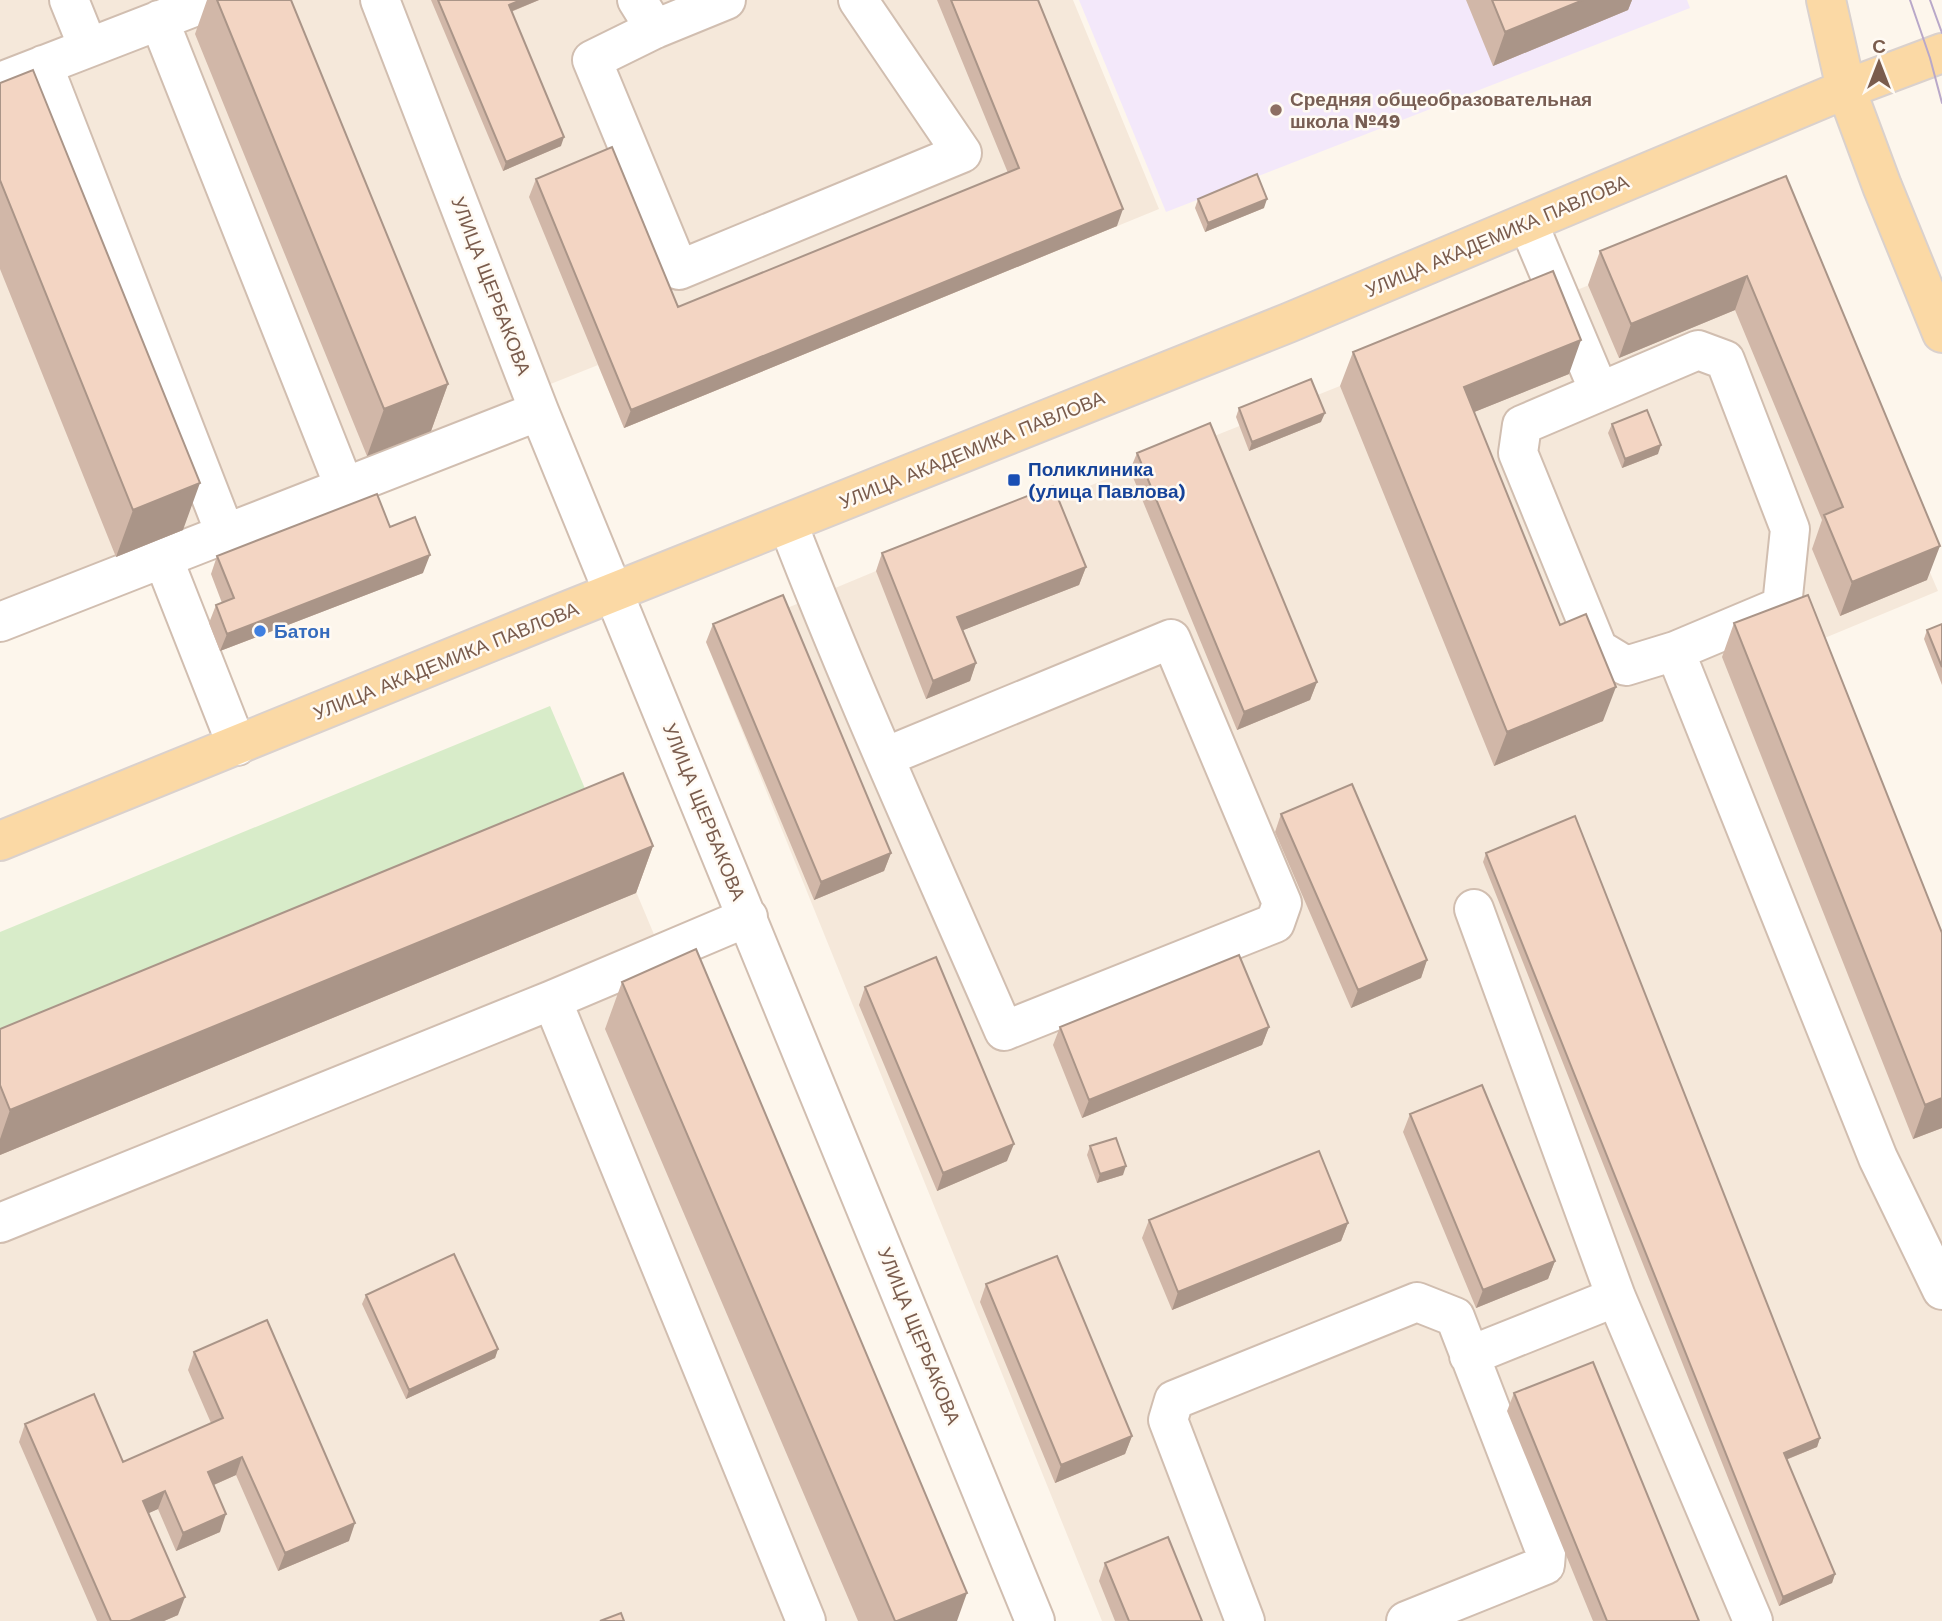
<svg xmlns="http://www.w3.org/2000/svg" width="1942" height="1621" font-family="'Work Sans',sans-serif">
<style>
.residential{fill:#f5e8da}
.education{fill:#f3e8fa}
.green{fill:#d8ecc9}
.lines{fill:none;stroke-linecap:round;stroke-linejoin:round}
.minor-casing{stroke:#d1beb0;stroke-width:42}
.major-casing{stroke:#dad1cd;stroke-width:42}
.minor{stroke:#fff;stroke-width:38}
.major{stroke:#fbd9a5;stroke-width:38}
.tram{stroke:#b9a8c9;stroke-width:2}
.wall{fill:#d1b7a8}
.shaded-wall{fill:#aa9588}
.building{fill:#f3d5c3;stroke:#aa9588;stroke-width:2}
.education-dot{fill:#8d6e63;stroke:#fffaf3;stroke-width:2.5}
.transit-dot{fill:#1a4fb4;stroke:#fffaf3;stroke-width:2.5}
.shop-dot{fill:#3f7fe0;stroke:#fffaf3;stroke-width:2.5}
.labels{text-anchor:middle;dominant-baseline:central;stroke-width:5;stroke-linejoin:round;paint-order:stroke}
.education-label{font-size:19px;font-weight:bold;fill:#785e54;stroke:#fffaf3;text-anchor:start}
.street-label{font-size:19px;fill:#7a5c4d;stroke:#fffaf3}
.transit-label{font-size:19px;font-weight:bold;fill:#164399;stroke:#fffaf3;text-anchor:start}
.shop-label{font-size:19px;font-weight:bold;fill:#366cbe;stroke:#fffaf3;text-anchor:start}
</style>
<rect width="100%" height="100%" fill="#fdf6ec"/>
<!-- residential -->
<path class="residential" d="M0,0H1073L1159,209L624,428L598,365L0,605Z
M1774,210L1938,591L1815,642L1942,955V1621H1102L706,642L876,571L1340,386Z
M606,820L942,1621H0V1069Z"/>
<!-- education -->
<path class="education" d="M1079,0H1687L1690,8L1166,212Z"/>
<!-- green -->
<path class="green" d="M550,706L586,791L0,1035V932Z"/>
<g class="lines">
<defs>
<path id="minor" d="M69,0L88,47
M380,0L539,411L1035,1621
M637,0L655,29
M726,0L655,29L592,60L679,270L962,153L858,0
M159,20L344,486
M43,65L225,533
M0,82L212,0
M1528,223L1599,391
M1698,350L1725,360L1790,529L1782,606L1675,651L1626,666L1598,649L1518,453L1522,425Z
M788,524C854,695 931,863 1004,1031L1275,923L1282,903L1171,639L885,757
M163,558L237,746
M0,622L539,411
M1675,651L1878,1158L1942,1290
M1474,909L1616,1297L1753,1621
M552,1000L806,1621
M0,1223L552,1000L748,917
M1469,1356L1616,1297
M1245,1621L1168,1420L1174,1400L1417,1302L1455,1317L1546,1553L1545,1565L1406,1621"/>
<path id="major" d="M1826,0L1846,89L1882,186L1942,333
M0,841L559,614L1288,323L1846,89L1942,53"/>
</defs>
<!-- minor casing -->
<use href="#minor" class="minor-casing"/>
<!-- major casing -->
<use href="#major" class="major-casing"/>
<!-- minor -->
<use href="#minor" class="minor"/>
<!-- major -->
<use href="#major" class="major"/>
<!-- tram -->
<path class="tram" d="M1910,0L1930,58L1942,103
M1930,0L1942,33"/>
</g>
<!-- wall -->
<path class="wall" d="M207,0H291L448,384L431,431L367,456L195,34Z
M431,0H539L511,12L561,146L503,171Z
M937,0H1038L1117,226L624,428L529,197L536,179L678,307L1008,173Z
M1466,0H1632L1628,10L1493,66Z
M0,83L183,530L116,557L0,269Z
M1786,176L1927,580L1840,616L1812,549L1822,520L1735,310L1619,358L1588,285L1600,251Z
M1198,199L1264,208L1205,232L1195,208Z
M1353,352L1569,374L1474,412L1560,625L1603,721L1494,766L1340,386Z
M1239,408L1321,422L1249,451L1236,417Z
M1612,424L1658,454L1622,468L1608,433Z
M1137,453L1317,682L1310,700L1237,730L1130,470Z
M390,527L423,573L220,651L209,623L216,605L222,603L211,574L217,556Z
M882,553L1086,567L1079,585L963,630L976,663L970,681L926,699L876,571Z
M1734,623L1942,1128L1913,1139L1722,657Z
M713,624L891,853L884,871L814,900L706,642Z
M1942,624V685L1924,639L1927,630Z
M1281,814L1427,960L1421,978L1351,1008L1275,832Z
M653,846L636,893L0,1155V1029Z
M1486,853L1820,1438L1817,1447L1786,1460L1835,1574L1832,1583L1779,1606L1483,862Z
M622,982L957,1621H858L605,1029Z
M865,987L1007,1161L937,1191L859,1005Z
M1060,1027H1269L1262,1045L1082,1118L1053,1045Z
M1410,1114L1555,1261L1548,1279L1476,1308L1403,1132Z
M1090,1146L1123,1175L1097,1183L1087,1155Z
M1149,1220L1348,1223L1341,1241L1172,1310L1142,1238Z
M986,1284L1132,1436L1125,1454L1055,1483L980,1302Z
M366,1295L498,1349L495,1358L406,1399L362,1304Z
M194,1352L349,1541L278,1571L236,1475L214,1485L220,1532L176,1551L158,1509L148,1513L178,1615L164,1621H97L19,1442L25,1424L123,1462L211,1423L188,1370Z
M1514,1393L1699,1621H1593L1507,1411Z
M1105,1563L1202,1621H1115L1099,1581Z"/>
<!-- shaded-wall -->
<path class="shaded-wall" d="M521,0H539L505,14L509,5Z
M1583,0H1632L1628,10L1493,66L1505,32Z
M564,137L561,146L503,171L506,162Z
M1267,199L1264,208L1205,232L1208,223Z
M1123,209L1117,226L624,428L631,410Z
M1747,276L1735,310L1619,358L1631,324Z
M1581,340L1569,374L1452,421L1464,387Z
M448,384L431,431L367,456L384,409Z
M1325,413L1321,422L1249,451L1252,442Z
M1661,445L1658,454L1622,468L1625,459Z
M200,483L183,530L116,557L133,510Z
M1940,546L1927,580L1840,616L1852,582Z
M430,555L423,573L220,651L227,634Z
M1086,567L1079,585L951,635L957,617Z
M976,663L970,681L926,699L933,681Z
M1317,682L1310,700L1237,730L1244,712Z
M1616,687L1603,721L1494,766L1507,732Z
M653,846L636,893L0,1155V1139L10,1110Z
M891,853L884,871L814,900L821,882Z
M1427,960L1421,978L1351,1008L1358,990Z
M1269,1027L1262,1045L1082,1118L1089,1100Z
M1942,1098V1128L1913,1139L1925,1105Z
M1014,1144L1007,1161L937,1191L943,1173Z
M1126,1166L1123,1175L1097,1183L1100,1174Z
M1348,1223L1341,1241L1172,1310L1178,1292Z
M1555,1261L1548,1279L1476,1308L1483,1290Z
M498,1349L495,1358L406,1399L409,1390Z
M1132,1436L1125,1454L1055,1483L1061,1465Z
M1820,1438L1817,1447L1780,1462L1784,1453Z
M242,1457L236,1475L202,1490L208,1472Z
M165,1491L158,1509L136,1519L143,1501Z
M226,1514L220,1532L176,1551L183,1533Z
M355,1523L349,1541L278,1571L285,1553Z
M1835,1574L1832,1583L1779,1606L1783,1597Z
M967,1593L957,1621H897Z
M185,1597L178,1615L164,1621H130Z"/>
<!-- building -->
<path class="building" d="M217,0H291L448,384L384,409Z
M438,0H521L509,5L564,137L506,162Z
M951,0H1038L1123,209L631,410L536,179L612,147L678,307L1019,168Z
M1492,0H1583L1505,32Z
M33,70L200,483L133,510L0,180V83Z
M1257,174L1267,199L1208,223L1198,199Z
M1786,176L1940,546L1852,582L1824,515L1843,507L1747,276L1631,324L1600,251Z
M1553,271L1581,340L1464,387L1560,625L1586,614L1616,687L1507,732L1353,352Z
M1311,379L1325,413L1252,442L1239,408Z
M1647,410L1661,445L1625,459L1612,424Z
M1210,423L1317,682L1244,712L1137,453Z
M1053,486L1086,567L957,617L976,663L933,681L882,553Z
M377,494L390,527L415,517L430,555L227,634L216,605L234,598L217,556Z
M783,595L891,853L821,882L713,624Z
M1808,595L1942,933V1098L1925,1105L1734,623Z
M1942,624V667L1927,630Z
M623,773L653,846L10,1110L0,1085V1029Z
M1352,784L1427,960L1358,990L1281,814Z
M1575,816L1820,1438L1784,1453L1835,1574L1783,1597L1486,853Z
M696,949L967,1593L897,1621H895L622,982Z
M1239,955L1269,1027L1089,1100L1060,1027Z
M936,957L1014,1144L943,1173L865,987Z
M1482,1085L1555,1261L1483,1290L1410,1114Z
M1116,1138L1126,1166L1100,1174L1090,1146Z
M1319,1151L1348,1223L1178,1292L1149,1220Z
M454,1254L498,1349L409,1390L366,1295Z
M1057,1256L1132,1436L1061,1465L986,1284Z
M267,1320L355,1523L285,1553L242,1457L208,1472L226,1514L183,1533L165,1491L143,1501L185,1597L130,1621H111L25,1424L94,1394L123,1462L223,1418L194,1352Z
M1593,1362L1699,1621H1607L1514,1393Z
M1168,1537L1202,1621H1129L1105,1563Z
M621,1613L624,1621H600Z"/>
<!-- markers -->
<circle class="education-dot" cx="1276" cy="110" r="7"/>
<rect class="transit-dot" x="1007" y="473" width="14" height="14" rx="3.5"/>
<circle class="shop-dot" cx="260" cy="631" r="7"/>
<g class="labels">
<!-- education labels -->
<g class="education-label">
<text x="1290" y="99">Средняя общеобразовательная<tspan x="1290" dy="22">школа №49</tspan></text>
</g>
<!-- street labels -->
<g class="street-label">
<text transform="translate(1497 236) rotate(-23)">УЛИЦА АКАДЕМИКА ПАВЛОВА</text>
<text transform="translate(491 286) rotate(69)">УЛИЦА ЩЕРБАКОВА</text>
<text transform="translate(972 450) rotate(-22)">УЛИЦА АКАДЕМИКА ПАВЛОВА</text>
<text transform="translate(446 661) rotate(-22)">УЛИЦА АКАДЕМИКА ПАВЛОВА</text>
<text transform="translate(704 812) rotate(68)">УЛИЦА ЩЕРБАКОВА</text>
<text transform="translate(919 1336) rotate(68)">УЛИЦА ЩЕРБАКОВА</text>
</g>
<!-- transit labels -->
<g class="transit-label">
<text x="1028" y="469">Поликлиника<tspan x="1028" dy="22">(улица Павлова)</tspan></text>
</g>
<!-- shop labels -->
<g class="shop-label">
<text x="274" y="631">Батон</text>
</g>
</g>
<!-- north arrow -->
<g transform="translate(1879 63)" stroke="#fffaf3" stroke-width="5" paint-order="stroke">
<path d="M0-5L12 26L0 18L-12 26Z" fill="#7a5c4d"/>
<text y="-10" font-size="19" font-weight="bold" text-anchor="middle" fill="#7a5c4d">С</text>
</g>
</svg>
